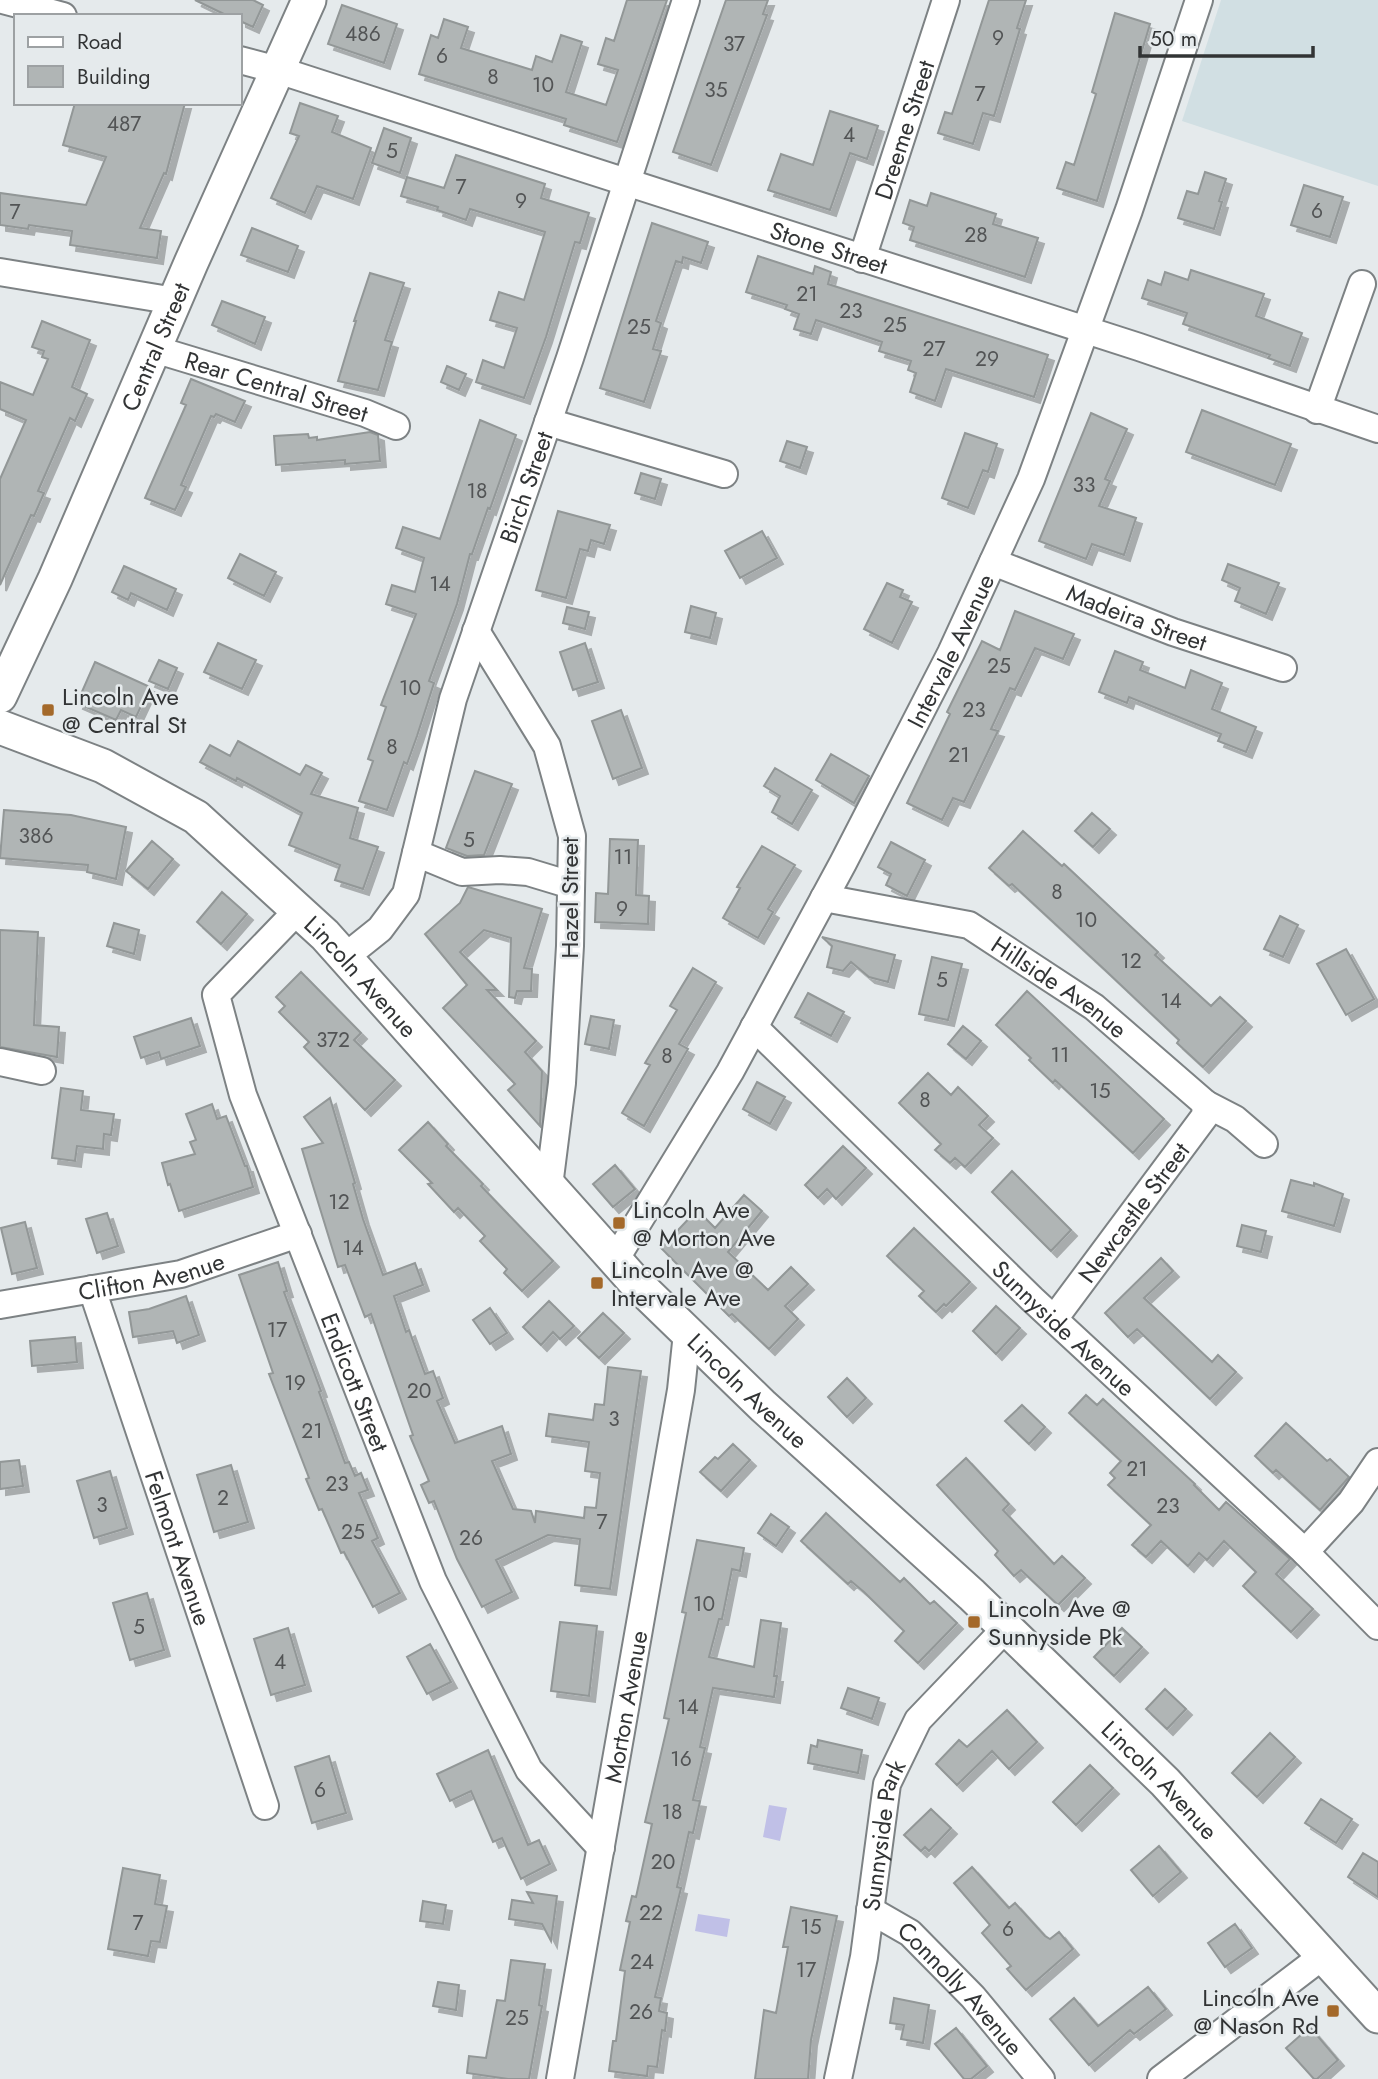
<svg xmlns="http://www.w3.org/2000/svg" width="1378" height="2079" font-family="Jost,sans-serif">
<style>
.built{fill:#d1dfe3}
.water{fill:#c0c0e7}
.building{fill:#b0b5b5;stroke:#929797;stroke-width:2;filter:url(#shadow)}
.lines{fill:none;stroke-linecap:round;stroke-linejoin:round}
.minor-casing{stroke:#7d8284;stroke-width:30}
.major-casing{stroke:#7d8284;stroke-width:37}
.minor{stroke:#fff;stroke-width:26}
.major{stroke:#fff;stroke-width:33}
.poi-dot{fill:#a4692a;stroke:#e5eaec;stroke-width:2.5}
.labels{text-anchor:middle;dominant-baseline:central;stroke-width:5;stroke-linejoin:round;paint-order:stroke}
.number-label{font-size:21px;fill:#525455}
.street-label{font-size:24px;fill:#323435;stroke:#e5eaec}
.poi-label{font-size:24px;fill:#323435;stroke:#e5eaec;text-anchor:start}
</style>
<defs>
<filter id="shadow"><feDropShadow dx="6" dy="6" stdDeviation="0" flood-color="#0004"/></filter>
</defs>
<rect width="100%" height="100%" fill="#e5eaec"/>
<!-- built -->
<path class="built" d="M1221,0H1378V186L1182,121Z"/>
<!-- water -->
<path class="water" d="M769,1805L787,1808L780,1841L763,1837Z
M698,1914L730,1919L727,1937L695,1931Z"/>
<!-- building -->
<path class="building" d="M195,0H253L263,5L253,27L240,21V16H228Z
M627,0H667L617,142L564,125L566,119L419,74L431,35L438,38L444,19L468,27L461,48L532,70L536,56L552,62L561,35L582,42L566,92L606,105L618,70L598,64L606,38L614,41Z
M726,0H768L763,14L767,15L711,165L673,152Z
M989,0H1026L1017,28L1020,29L994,116L983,113L973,144L938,133L945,112L952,114Z
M342,5L397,24L384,63L328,44Z
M1115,13L1150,24L1097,201L1057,188L1066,162L1074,165L1096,94L1092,92Z
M75,103H185L166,174L164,173L140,228L161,231L157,258L70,245L72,231L29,225L28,229L0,225V193L86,205L106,157L63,145Z
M300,103L338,116L332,132L371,148L353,199L317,186L305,213L271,198L299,136L290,133Z
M830,111L878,126L867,159L850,153L830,210L768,190L781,154L813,165Z
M384,128L411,138L400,173L372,163Z
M456,155L545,184L541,198L589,213L580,243L575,242L546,337L524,398L476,382L483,360L504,368L517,328L490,320L499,292L524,300L545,232L470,209L466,220L437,210L438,207L401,196L407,177L444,188Z
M1205,172L1226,179L1219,201L1222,202L1214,229L1178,218L1187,191L1198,194Z
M1304,185L1343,197L1330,237L1291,225Z
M931,193L996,214L993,224L1038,238L1025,277L910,240L914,227L903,223L910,200L927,206Z
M652,223L708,242L701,263L683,257L682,263L676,261L656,321L661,323L653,349L661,351L644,402L600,388Z
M252,228L298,246L288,272L241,255Z
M758,256L813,274L815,266L831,272L828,284L1048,355L1034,397L946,369L935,401L910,392L916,373L908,370L911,361L879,351L882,342L816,320L811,334L794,329L799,314L785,309L787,305L746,292Z
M1191,270L1264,294L1256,316L1302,333L1290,366L1268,358L1270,355L1183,324L1187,313L1142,298L1148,280L1161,285L1165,272L1188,280Z
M370,273L404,283L385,340L392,342L378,390L338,381L356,321H354Z
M222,301L265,317L255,344L212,325Z
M42,321L90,340L72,387L87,394L75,421L70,418L38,491L44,493L34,516L31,515L0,585V479L26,420L0,409V382L33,395L48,359L42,357L44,351L32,347Z
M447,366L466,374L459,390L441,382Z
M191,379L245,401L235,422L216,414L214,417L211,416L181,485L186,487L175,510L145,498L186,405L181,403Z
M1202,410L1291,444L1275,485L1186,452Z
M1091,413L1127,429L1105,479L1110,481L1099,506L1136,518L1124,555L1092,544L1086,559L1039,541Z
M480,420L516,435L490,509L488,508L472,554H470L457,604L429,681L434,683L417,736L407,764L404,762L387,810L359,801L373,761L368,759L386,707L381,705L416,614L386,604L392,585L415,592L424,558L396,548L403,527L440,539Z
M370,432L378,435L380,461L345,464V460L276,465L274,436L308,434L309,438L317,437V440Z
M965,433L997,444L988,472L983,470L968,508L942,498Z
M787,441L807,447L800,468L780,461Z
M641,473L661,479L655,499L635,493Z
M558,511L610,525L604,544L591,540L588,551L580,549L566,598L536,590Z
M762,531L777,558L740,578L725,551Z
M240,554L276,572L264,596L228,578Z
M1228,564L1279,583L1266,614L1235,601L1240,588L1222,580Z
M124,566L176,589L167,610L131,593L128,600L112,592Z
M887,583L903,590L900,597L912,602L892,643L864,629Z
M691,606L716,613L710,638L685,632Z
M567,607L589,612L585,629L563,623Z
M1015,611L1074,634L1063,659L1035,648L1015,690L1010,688L991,729L998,731L964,802L953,798L942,820L907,803L950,714L947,712L982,641L1000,650Z
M218,643L256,660L242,689L204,672Z
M585,643L598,682L573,690L560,652Z
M1115,651L1143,662L1140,670L1185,688L1191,670L1222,683L1212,709L1256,727L1246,752L1218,741L1221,734L1129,697L1127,703L1099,692Z
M159,660L177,668L168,689L149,681Z
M95,662L150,687L136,717L121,710L116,720L77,703Z
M621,710L642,768L613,779L592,721Z
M238,741L300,775L306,765L322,773L311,794L358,808L350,838L378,847L363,889L335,880L340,865L289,845L302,813L237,778L236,781L200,762L210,745L230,756Z
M831,754L869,776L854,803L816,780Z
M775,768L812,790L792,824L772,812L780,796L764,786Z
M475,771L512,784L484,855L467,856L446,848Z
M4,810L71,815L126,827L116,879L87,872L88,865L0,858Z
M1092,813L1110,829L1093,847L1075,831Z
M1023,831L1062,866L1064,864L1158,952L1155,955L1211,1006L1220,997L1246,1021L1203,1067L1177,1043L1179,1040L1105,970L1012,884L1009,886L989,868Z
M610,839L638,840L636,895L649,896L648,924L595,922L596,893L608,894Z
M152,841L173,859L148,889L126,871Z
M891,842L925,860L907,896L886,885L891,874L878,867Z
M762,846L795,865L768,909L773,912L758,938L723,918L740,888L737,887Z
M468,887L542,909L524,968L532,969L531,991H517L515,998L509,997L511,938L484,930L460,952L497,990H487L536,1041L525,1052L542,1071L540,1126L508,1090L515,1084L443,1008L467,985L425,934L460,903Z
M222,892L247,914L221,944L197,922Z
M1280,916L1298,925L1283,957L1264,949Z
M114,923L139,930L134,954L107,946Z
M0,930L38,932L34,1025L59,1027L57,1057L0,1047Z
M822,937L895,955L888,982L869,977L851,962L843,971L827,967L832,946Z
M1346,949L1374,999L1346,1015L1317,964Z
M932,957L962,964L948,1020L919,1014Z
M693,968L716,982L679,1044L688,1049L644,1126L622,1113L650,1065L645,1063L677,1010L670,1006Z
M301,972L361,1033L354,1040L395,1080L365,1110L304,1047L309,1042L279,1012L285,1006L276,997Z
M1027,991L1164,1119L1133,1153L1055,1080L1053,1083L1029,1060L1031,1058L996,1025Z
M808,993L844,1012L831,1036L795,1017Z
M591,1016L614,1020L609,1049L585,1044Z
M191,1018L200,1046L161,1059L159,1052L141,1058L134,1037Z
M963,1026L981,1041L966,1059L948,1044Z
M928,1073L951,1095L958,1087L988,1116L979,1125L993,1138L965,1167L955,1158L950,1163L935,1150L941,1144L899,1103Z
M757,1082L785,1097L770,1124L743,1109Z
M61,1088L83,1091L81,1110L114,1114L111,1135L104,1134L103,1149L77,1146L75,1161L52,1158Z
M330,1098L355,1183L353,1184L363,1219L383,1275L415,1263L423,1285L394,1296L406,1332L409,1330L425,1374L433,1371L443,1398L437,1401L455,1443L502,1426L511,1454L492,1461L513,1509L531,1511L535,1523L536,1511L584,1518L585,1507L596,1508L600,1473L585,1471L589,1442L546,1436L549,1414L593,1420L595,1404L604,1405L608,1367L641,1371L610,1589L575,1585L580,1539L548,1535L496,1560L512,1592L482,1607L457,1559L434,1501L429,1503L421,1485L429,1481L410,1436L413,1435L371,1314L365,1317L345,1265L338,1267L310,1176L302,1149L323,1143L304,1117Z
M212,1104L217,1119L226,1116L245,1166H247L253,1187L179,1211L170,1184L168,1185L162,1163L195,1154L190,1142L196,1140L186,1114Z
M428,1122L448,1144L446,1146L483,1184L481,1186L553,1261L522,1291L504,1273L507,1269L480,1241L485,1236L458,1208L454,1212L428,1184L432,1183L399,1150Z
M843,1146L866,1168L836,1199L827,1189L818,1198L805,1185Z
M615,1165L635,1189L613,1207L593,1184Z
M1012,1171L1071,1230L1051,1251L992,1192Z
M1291,1180L1314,1186V1183L1343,1194L1334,1226L1282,1211Z
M744,1195L762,1211L728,1252L768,1290L791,1267L808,1284L785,1306L798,1319L769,1349L732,1314L729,1316L661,1248L697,1210L715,1228Z
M107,1213L118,1246L97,1253L86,1219Z
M25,1222L37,1268L12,1274L1,1228Z
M1242,1225L1266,1231L1261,1252L1237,1246Z
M914,1228L970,1282L946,1306L944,1304L936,1312L919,1296L924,1291L887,1256Z
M1161,1258L1173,1271L1144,1298L1212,1362L1218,1355L1236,1372L1210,1399L1137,1329L1128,1337L1105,1313Z
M278,1262L287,1291L284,1292L321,1391L319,1392L345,1463L349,1462L355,1476L361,1473L368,1490L359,1493L378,1538L372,1541L400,1593L373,1607L344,1552L341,1553L322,1509L319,1510L306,1479L309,1478L269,1374L273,1373L239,1275Z
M186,1296L199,1335L177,1343L173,1331L133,1337L129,1312L149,1309Z
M549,1301L574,1326L560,1339L553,1332L541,1345L523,1327Z
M996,1306L1020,1328L996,1354L973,1331Z
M490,1308L507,1333L490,1344L473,1320Z
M603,1313L624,1333L599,1358L578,1338Z
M75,1337L77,1362L32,1366L30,1341Z
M847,1378L866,1398L847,1417L828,1397Z
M1086,1395L1097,1405L1103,1399L1195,1484L1194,1485L1219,1510L1226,1502L1290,1559L1276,1574L1313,1609L1291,1632L1243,1586L1256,1572L1224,1541L1207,1560L1199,1553L1188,1566L1161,1541L1146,1557L1132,1545L1151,1525L1108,1485L1115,1478L1110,1473L1121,1461L1069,1413Z
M1022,1405L1045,1427L1029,1444L1005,1421Z
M1286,1423L1327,1461L1330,1459L1349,1477L1320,1510L1276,1470L1273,1473L1255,1456Z
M733,1444L750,1460L721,1491L700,1472L715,1457L718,1459Z
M966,1458L1009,1504L1003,1510L1054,1564L1062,1556L1085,1578L1058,1605L1021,1570L1014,1576L995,1555L998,1551L937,1485Z
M19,1460L23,1486L0,1489V1462Z
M231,1465L248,1522L214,1532L197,1475Z
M110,1471L127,1528L94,1538L77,1481Z
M826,1513L900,1582L904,1578L930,1604L934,1601L957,1623L918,1663L895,1641L904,1631L864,1592L851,1581L848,1584L801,1541Z
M771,1514L789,1527L776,1546L758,1533Z
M697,1540L744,1548L740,1571L732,1569L722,1619H719L709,1657L754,1667L761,1620L781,1623L774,1676H777L774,1697L713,1688L700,1747L705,1748L693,1800L700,1801L693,1833L689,1832L677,1887L681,1888L655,1997L661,1998L659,2011L667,2013L665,2031L662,2030L657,2067L648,2066L647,2076L609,2071L613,2041H616L625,1971L620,1970L630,1922L626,1921L632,1896L636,1897L652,1824L645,1822L669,1719L664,1718L686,1613L682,1612Z
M147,1593L164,1650L130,1660L113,1603Z
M560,1622L597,1626L589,1696L551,1691Z
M288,1628L305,1685L271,1695L254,1639Z
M1122,1628L1142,1647L1114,1676L1094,1657Z
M430,1644L451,1682L427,1694L407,1657Z
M848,1688L879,1698L872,1719L841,1708Z
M1165,1689L1186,1709L1167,1729L1146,1709Z
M1007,1710L1037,1742L1009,1769L992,1751L957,1785L936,1764L959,1740L967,1747Z
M1270,1733L1295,1757L1257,1797L1232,1773Z
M818,1740L862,1750L858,1773L808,1763L811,1745L817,1747Z
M488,1750L528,1845L539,1840L550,1864L521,1879L502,1838L493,1842L471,1791L450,1801L437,1774Z
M329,1756L346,1813L312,1823L295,1767Z
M1090,1765L1113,1788L1076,1825L1053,1802Z
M1321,1799L1352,1819L1336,1843L1305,1823Z
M931,1809L951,1828L929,1851L925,1847L921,1851L904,1835Z
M1159,1846L1181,1872L1153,1896L1131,1870Z
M1363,1853L1378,1862V1897L1348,1877Z
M972,1867L1009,1908L1015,1903L1045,1936L1050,1939L1059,1932L1073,1949L1026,1990L1007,1969L1011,1966L982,1933L990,1925L954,1883Z
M123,1868L160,1875L155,1904L167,1906L160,1942L151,1941L148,1956L108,1949Z
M527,1892L557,1896L551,1941L542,1924L509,1919L512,1900L533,1903Z
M423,1901L446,1905L443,1924L420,1921Z
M791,1907L837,1916L811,2040L808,2079H755L764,2010L776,2013L788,1947H783Z
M1235,1924L1252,1948L1225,1967L1208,1943Z
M511,1960L545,1964L539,2005L542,2006L529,2079H508L467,2073L469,2056L486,2058L497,2000L505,2001Z
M438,1982L459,1985L456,2010L433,2006Z
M1148,1987L1166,2009L1134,2034L1130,2030L1089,2065L1050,2019L1074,1998L1098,2026Z
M894,1998L929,2005L923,2043L901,2039L904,2025L890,2023Z
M1310,2027L1338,2060L1317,2079H1314L1286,2048Z
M956,2028L987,2066L971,2079H964L935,2044Z"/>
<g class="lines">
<defs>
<g id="minor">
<path d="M3,0L63,16"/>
<path id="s1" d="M240,60L278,70L1139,347L1378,429"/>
<path id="s2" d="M862,259L946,0"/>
<path d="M0,272L175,301"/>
<path id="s3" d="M154,349L365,413L396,426"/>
<path d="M1317,410L1362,284"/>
<path d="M548,422L724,474"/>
<path id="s4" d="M993,562L1173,632L1283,668"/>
<path d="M476,631L547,746L572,836L570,946L562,1083L549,1186"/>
<path d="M416,853L462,872L500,870L528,872L571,885"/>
<path id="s5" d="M824,898L969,925L1094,1007L1206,1104L1235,1119L1264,1144"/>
<path id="s6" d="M298,910L216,995L243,1095L433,1581L529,1770L601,1848"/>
<path id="s7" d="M345,957L380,929L406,894L453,699L570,358L686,0"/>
<path id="s8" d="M754,1027L1032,1299L1305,1552L1378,1626"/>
<path d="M0,1062L42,1071"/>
<path id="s9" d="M615,1260L730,1072L843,863L951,653L1031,479L1129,210L1199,0"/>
<path id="s10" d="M92,1289L265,1806"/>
<path id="s11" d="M0,1305L181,1274L298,1234"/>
<path id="s12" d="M1054,1319L1205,1116L1206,1104"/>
<path d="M1305,1552L1351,1502L1378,1462"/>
<path id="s13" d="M870,1910L910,1933L973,1997L1041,2079"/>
<path id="s14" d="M560,2079L681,1390L687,1333"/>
<path id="s15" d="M838,2079L864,1957L887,1784L918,1720L1006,1628"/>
<path d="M1161,2079L1324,1955"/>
</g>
<g id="major">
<path id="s16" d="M0,696L55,579L191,263L309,0"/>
<path id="s17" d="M0,727L103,766L196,817L325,935L634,1281L763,1406L972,1595L1165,1782L1378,2016"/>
</g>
</defs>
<!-- minor casing -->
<use href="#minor" class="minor-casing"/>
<!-- major casing -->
<use href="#major" class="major-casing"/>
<!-- minor -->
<use href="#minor" class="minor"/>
<!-- major -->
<use href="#major" class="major"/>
</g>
<!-- markers -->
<g class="poi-dot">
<rect x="41" y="703" width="14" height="14" rx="3.5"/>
<rect x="612" y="1216" width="14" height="14" rx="3.5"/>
<rect x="590" y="1276" width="14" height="14" rx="3.5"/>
<rect x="967" y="1615" width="14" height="14" rx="3.5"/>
<rect x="1326" y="2004" width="14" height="14" rx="3.5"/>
</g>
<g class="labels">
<!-- number labels -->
<g class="number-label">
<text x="363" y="34">486</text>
<text x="998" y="38">9</text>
<text x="734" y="44">37</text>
<text x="442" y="56">6</text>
<text x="493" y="77">8</text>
<text x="543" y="85">10</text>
<text x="716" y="90">35</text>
<text x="980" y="94">7</text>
<text x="124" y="124">487</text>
<text x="849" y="135">4</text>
<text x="392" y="151">5</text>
<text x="461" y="187">7</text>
<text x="521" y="201">9</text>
<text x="1317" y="211">6</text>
<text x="15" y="212">7</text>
<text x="976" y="235">28</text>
<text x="807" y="294">21</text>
<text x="851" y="311">23</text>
<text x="895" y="325">25</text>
<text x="639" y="327">25</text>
<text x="934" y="349">27</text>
<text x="987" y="359">29</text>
<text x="1084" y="485">33</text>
<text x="477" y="491">18</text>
<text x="440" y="584">14</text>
<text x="999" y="666">25</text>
<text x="410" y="688">10</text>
<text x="974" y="710">23</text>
<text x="392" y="747">8</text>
<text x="959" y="755">21</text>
<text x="36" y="836">386</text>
<text x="469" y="840">5</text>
<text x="623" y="857">11</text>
<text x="1057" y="892">8</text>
<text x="622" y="909">9</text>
<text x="1086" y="920">10</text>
<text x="1131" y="961">12</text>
<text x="942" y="980">5</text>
<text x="1171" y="1001">14</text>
<text x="333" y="1040">372</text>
<text x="1060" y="1055">11</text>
<text x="667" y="1056">8</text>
<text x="1100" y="1091">15</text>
<text x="925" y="1100">8</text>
<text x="339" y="1202">12</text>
<text x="353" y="1248">14</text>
<text x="277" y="1330">17</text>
<text x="295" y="1383">19</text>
<text x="419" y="1391">20</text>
<text x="614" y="1419">3</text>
<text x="312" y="1431">21</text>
<text x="1137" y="1469">21</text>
<text x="337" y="1484">23</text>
<text x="223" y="1498">2</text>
<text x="102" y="1505">3</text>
<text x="1168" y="1506">23</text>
<text x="602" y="1522">7</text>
<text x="353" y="1532">25</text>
<text x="471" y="1538">26</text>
<text x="704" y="1604">10</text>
<text x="139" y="1627">5</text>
<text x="280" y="1662">4</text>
<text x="688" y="1707">14</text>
<text x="681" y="1759">16</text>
<text x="320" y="1790">6</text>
<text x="672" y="1812">18</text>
<text x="663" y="1862">20</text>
<text x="651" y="1913">22</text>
<text x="138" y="1923">7</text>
<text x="811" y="1927">15</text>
<text x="1008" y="1929">6</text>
<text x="642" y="1962">24</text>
<text x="806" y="1970">17</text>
<text x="641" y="2012">26</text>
<text x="517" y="2018">25</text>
</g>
<!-- street labels -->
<g class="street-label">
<text stroke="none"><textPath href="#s2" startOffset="136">Dreeme Street</textPath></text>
<text stroke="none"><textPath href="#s1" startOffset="618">Stone Street</textPath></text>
<text stroke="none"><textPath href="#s16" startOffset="382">Central Street</textPath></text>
<text stroke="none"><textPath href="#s3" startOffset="128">Rear Central Street</textPath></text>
<text stroke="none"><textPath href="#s7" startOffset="513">Birch Street</textPath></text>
<text stroke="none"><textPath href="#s4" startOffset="154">Madeira Street</textPath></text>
<text stroke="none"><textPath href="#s9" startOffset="696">Intervale Avenue</textPath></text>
<text transform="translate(569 898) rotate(-90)">Hazel Street</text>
<text stroke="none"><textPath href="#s17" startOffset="446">Lincoln Avenue</textPath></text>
<text stroke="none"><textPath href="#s5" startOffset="257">Hillside Avenue</textPath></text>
<text stroke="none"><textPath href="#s12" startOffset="133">Newcastle Street</textPath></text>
<text stroke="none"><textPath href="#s11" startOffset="154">Clifton Avenue</textPath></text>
<text stroke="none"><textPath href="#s8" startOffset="432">Sunnyside Avenue</textPath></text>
<text stroke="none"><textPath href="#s6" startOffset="530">Endicott Street</textPath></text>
<text stroke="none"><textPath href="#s17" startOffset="1013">Lincoln Avenue</textPath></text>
<text stroke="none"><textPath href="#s10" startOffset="273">Felmont Avenue</textPath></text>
<text stroke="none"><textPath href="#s14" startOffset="378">Morton Avenue</textPath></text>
<text stroke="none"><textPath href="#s17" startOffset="1580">Lincoln Avenue</textPath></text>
<text stroke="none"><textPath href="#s15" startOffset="248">Sunnyside Park</textPath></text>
<text stroke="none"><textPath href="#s13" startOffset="121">Connolly Avenue</textPath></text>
</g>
<!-- poi labels -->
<g class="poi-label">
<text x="62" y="696">Lincoln Ave<tspan x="62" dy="28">@ Central St</tspan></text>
<text x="633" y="1209">Lincoln Ave<tspan x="633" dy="28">@ Morton Ave</tspan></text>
<text x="611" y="1269">Lincoln Ave @<tspan x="611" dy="28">Intervale Ave</tspan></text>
<text x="988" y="1608">Lincoln Ave @<tspan x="988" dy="28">Sunnyside Pk</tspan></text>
<text x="1319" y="1997" text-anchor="end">Lincoln Ave<tspan x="1319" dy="28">@ Nason Rd</tspan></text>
</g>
</g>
<!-- legend -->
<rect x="14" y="14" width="228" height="91" fill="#e5eaec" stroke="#9da1a3" stroke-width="2"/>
<rect x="28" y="37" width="35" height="10" fill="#ffffff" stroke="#9da1a3" stroke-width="2"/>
<text x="77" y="49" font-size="21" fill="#323435">Road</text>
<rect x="28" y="66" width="35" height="21" fill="#b0b5b5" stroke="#9da1a3" stroke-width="2"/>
<text x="77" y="84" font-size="21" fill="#323435">Building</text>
<!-- scale -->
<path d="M1140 46v10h173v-10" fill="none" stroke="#323435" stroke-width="3.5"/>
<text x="1150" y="46" font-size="21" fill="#323435" stroke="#e5eaec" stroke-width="5" paint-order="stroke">50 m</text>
</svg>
